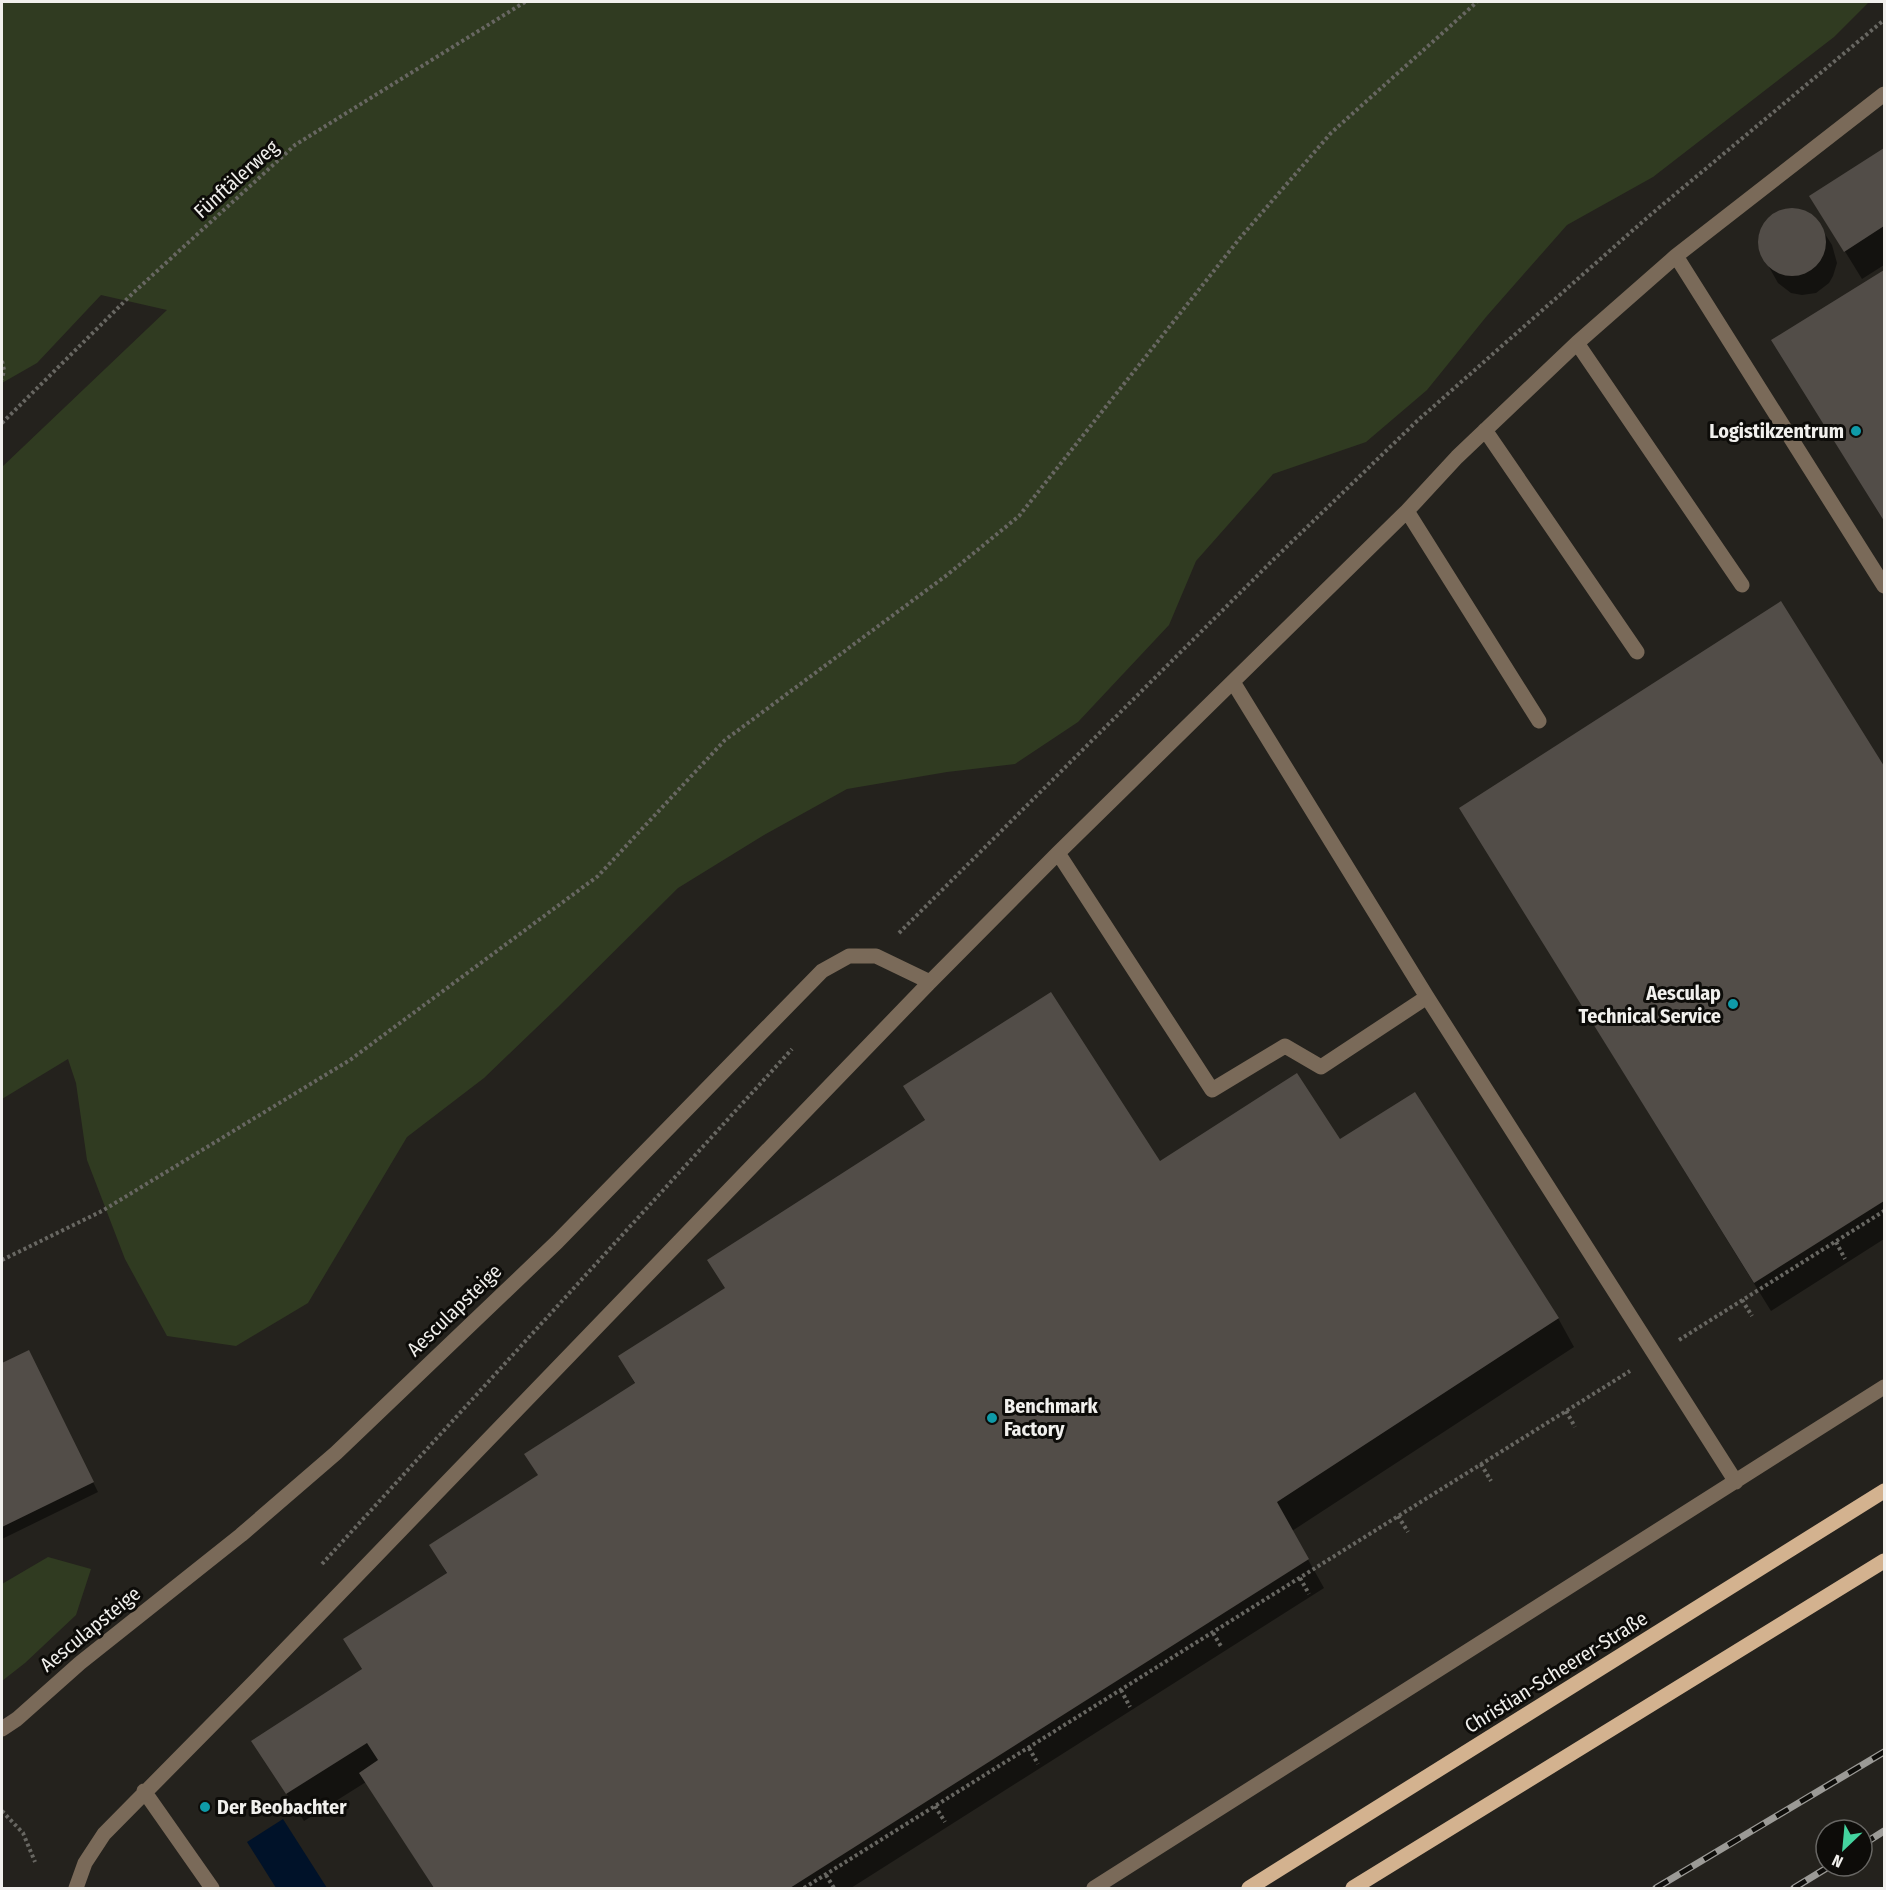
<svg xmlns="http://www.w3.org/2000/svg" width="1886" height="1890" font-family="'Fira Sans Condensed',sans-serif">
<style>
.green{fill:#303b21}
.water{fill:#001229}
.shadow{fill:#0007}
.building{fill:#524d48}
.lines{fill:none;stroke-linecap:round;stroke-linejoin:round}
.path{stroke:#686762;stroke-width:4;stroke-dasharray:3 3;stroke-linecap:butt}
.minor{stroke:#7a6a59;stroke-width:15}
.major{stroke:#d3b28f;stroke-width:15}
.rail-casing{stroke:#9b9a96;stroke-width:7}
.rail{stroke:#0d0c09;stroke-width:4.5;stroke-dasharray:14;stroke-linecap:butt}
.culture-dot{fill:#0f9aa8;stroke:#0d0c09;stroke-width:2}
.labels{text-anchor:middle;dominant-baseline:central;stroke-width:6;stroke-linejoin:round;paint-order:stroke}
.street-label{font-size:20px;fill:#f1f0ed;stroke:#0d0c09}
.poi-label{font-size:20px;font-weight:bold;fill:#f1f0ed;stroke:#0d0c09;text-anchor:end}
</style>
<rect width="100%" height="100%" fill="#24221d"/>
<!-- green -->
<path class="green" d="M2,2H1869L1834,37L1653,177L1567,225L1486,317L1427,390L1366,442L1273,474L1196,561L1169,625L1078,722L1015,764L947,772L847,789L764,835L678,888L558,1007L484,1078L407,1137L308,1303L236,1346L167,1336L125,1259L87,1160L76,1083L68,1059L2,1099V467L167,310L101,295L37,363L2,383Z
M48,1557L91,1569L76,1615L25,1663L2,1681V1584Z"/>
<!-- water -->
<path class="water" d="M283,1819L327,1888H276L247,1842Z"/>
<!-- shadow -->
<path class="shadow" d="M1884,150V265L1862,279L1811,196Z
M1786,209L1797,210L1810,215L1820,226L1832,245L1837,263L1833,276L1829,283L1816,293L1802,295L1791,293L1778,283L1760,251L1759,234L1765,223L1775,213Z
M1884,271V521L1773,341Z
M1781,604L1884,769V1239L1771,1311L1478,837Z
M905,1086L1159,1163L1340,1141L1558,1318L1574,1347L1292,1531L1324,1588L851,1888H434L366,1782L304,1821L253,1741L363,1671L345,1640L447,1574L431,1545L539,1476L635,1384L620,1357L726,1289L926,1122Z
M28,1352L98,1492L2,1539V1365Z"/>
<!-- building -->
<path class="building" d="M1884,148V226L1844,252L1809,196Z
M1758 242a34 34 0 1 1 68 0a34 34 0 1 1-68 0Z
M1884,270V521L1771,340Z
M1781,601L1884,766V1201L1754,1283L1459,808Z
M1051,992L1160,1161L1297,1073L1340,1139L1415,1092L1559,1318L1277,1502L1309,1559L790,1888H434L359,1773L378,1760L367,1743L286,1794L251,1741L362,1669L343,1639L447,1573L429,1545L538,1475L524,1454L635,1383L618,1356L725,1288L707,1260L925,1120L903,1086Z
M29,1350L94,1482L2,1527V1363Z"/>
<g class="lines">
<!-- path -->
<path class="path" d="M2,361L4,370L2,379
M2,423L133,293L295,145L525,2
M899,933L1274,559L1417,421L1649,216L1884,20
M1836,1242L1845,1259
M2,1260L102,1211L350,1060L598,876L725,740L947,575L1019,516L1240,238L1331,133L1477,2
M1742,1300L1752,1316
M1679,1340L1884,1211
M1566,1411L1575,1427
M1481,1464L1491,1481
M1398,1516L1408,1532
M322,1564L792,1049
M1300,1578L1309,1594
M1213,1633L1222,1648
M1121,1690L1130,1707
M1029,1748L1038,1764
M935,1806L945,1822
M2,1811L23,1833L35,1862
M826,1875L834,1888
M804,1888L1630,1371"/>
<!-- minor -->
<path class="minor" d="M1676,256L1884,586
M1577,343L1742,585
M1485,430L1637,652
M1407,511L1539,721
M1233,682L1427,997L1736,1482
M1058,853L1212,1090L1285,1046L1321,1067L1427,997
M2,1729L17,1719L80,1663L241,1535L336,1453L557,1242L822,971L849,956H876L930,982
M144,1791L212,1888
M76,1888L85,1863L104,1834L255,1681L930,982L1058,853L1407,511L1457,457L1577,343L1676,256L1884,94
M1094,1888L1884,1387"/>
<!-- major -->
<path class="major" d="M1249,1888L1884,1491
M1353,1888L1884,1561"/>
<defs>
<path id="rail" d="M1862,1845L1884,1831
M1656,1888L1884,1752
M1794,1888L1830,1866"/>
</defs>
<!-- rail casing -->
<use href="#rail" class="rail-casing"/>
<!-- rail -->
<use href="#rail" class="rail"/>
</g>
<!-- markers -->
<g class="culture-dot">
<circle cx="1856" cy="431" r="6"/>
<circle cx="1733" cy="1004" r="6"/>
<circle cx="992" cy="1418" r="6"/>
<circle cx="205" cy="1807" r="6"/>
</g>
<g class="labels">
<!-- street labels -->
<g class="street-label">
<text transform="translate(236 179) rotate(-42)">Fünftälerweg</text>
<text transform="translate(454 1310) rotate(-44)">Aesculapsteige</text>
<text transform="translate(90 1629) rotate(-39)">Aesculapsteige</text>
<text transform="translate(1556 1672) rotate(-32)">Christian-Scheerer-Straße</text>
</g>
<!-- poi labels -->
<g class="poi-label">
<text x="1844" y="431">Logistikzentrum</text>
<text x="1721" y="993">Aesculap<tspan x="1721" dy="23">Technical Service</tspan></text>
<text x="1004" y="1406" text-anchor="start">Benchmark<tspan x="1004" dy="23">Factory</tspan></text>
<text x="217" y="1807" text-anchor="start">Der Beobachter</text>
</g>
</g>
<!-- border -->
<rect width="1886" height="1890" fill="none" stroke="#f1f0ed" stroke-width="6"/>
<!-- north arrow -->
<g transform="translate(1844 1848) rotate(206)"><circle r="28" fill="#0d0c09" stroke="#686764" stroke-width="1.5"/>
<path d="M0-4.5L10 22L0 15L-10 22Z" fill="#44d49f"/>
<text y="-9" font-size="16" font-weight="bold" text-anchor="middle" fill="#f1f0ed">N</text>
</g>
</svg>
